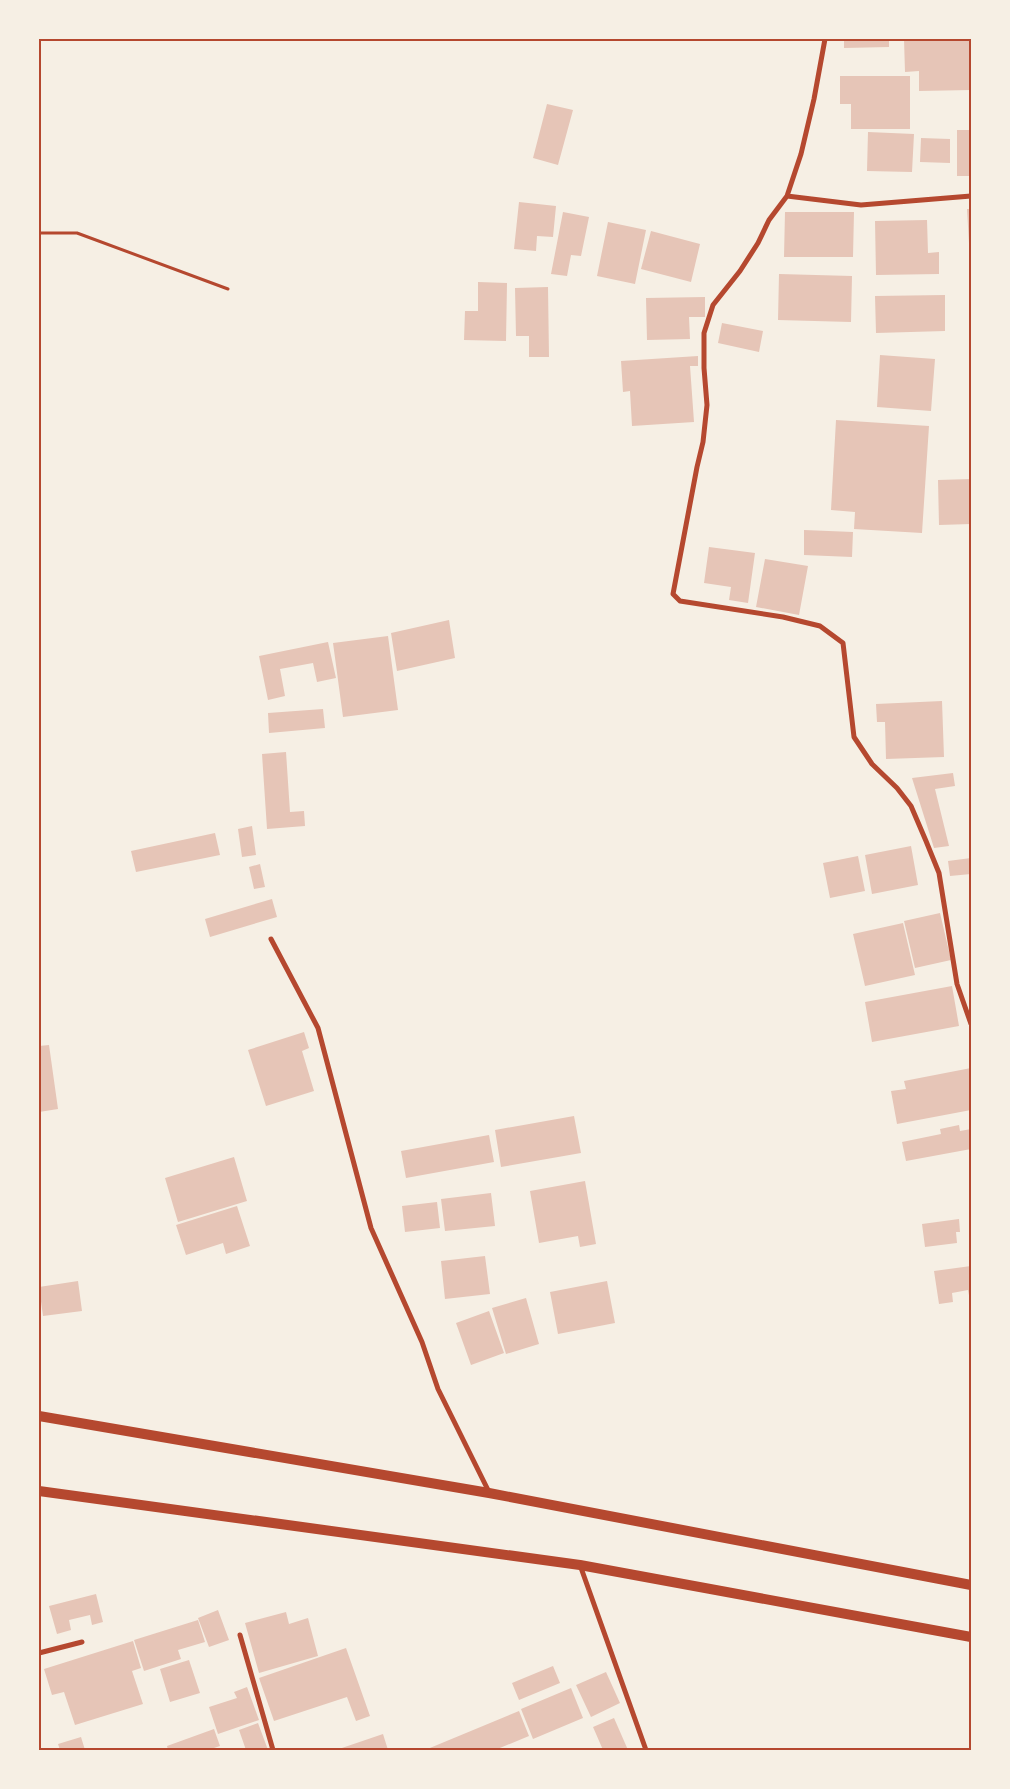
<svg xmlns="http://www.w3.org/2000/svg" width="1010" height="1789" font-family="'Work Sans',sans-serif">
<style>
.building{fill:#e6c5b7}
.lines{fill:none;stroke-linecap:round;stroke-linejoin:round}
.path{stroke:#b5482f;stroke-width:3}
.minor{stroke:#b5482f;stroke-width:5}
.secondary{stroke:#b5482f;stroke-width:10}
.neatline{fill:none;stroke:#b5482f;stroke-width:2}
</style>
<rect width="100%" height="100%" fill="#f6efe4"/>
<!-- building -->
<path class="building" d="M844,39H889V47L844,48Z
M904,39H971V90L919,91V71L905,72Z
M840,76H910V129H851V104H840Z
M547,104L573,110L558,165L533,158Z
M957,130H971V176H957Z
M868,132L914,134L912,172L867,171Z
M921,138L950,139V163L920,162Z
M519,202L556,206L553,237L537,236L536,251L514,249Z
M967,209H971V260H970Z
M563,212L589,217L581,256L571,255L567,276L551,274Z
M785,212H854L853,257H784Z
M927,220L928,253L939,252V274L876,275L875,221Z
M608,222L646,230L635,284L597,276Z
M651,231L700,244L691,282L641,269Z
M779,274L852,276L851,322L778,320Z
M478,282L507,283L506,341L464,340L465,311H478Z
M548,287L549,357H529V336H516L515,288Z
M945,295V331L876,333L875,296Z
M705,297V317H689L690,339L647,340L646,298Z
M722,323L763,331L759,352L718,343Z
M880,355L935,359L931,411L877,407Z
M698,356V366H690L694,422L632,426L630,391L623,392L621,361Z
M836,420L929,426L922,533L854,529L855,512L831,510Z
M971,479V524L939,525L938,480Z
M804,530L853,532L852,557L804,555Z
M709,547L755,553L748,603L729,600L731,587L704,583Z
M765,559L808,566L799,615L756,607Z
M449,620L455,658L397,671L391,633Z
M388,636L398,710L343,717L333,643Z
M328,642L336,678L317,682L313,663L280,669L285,696L268,700L259,656Z
M942,701L944,757L886,759L885,722H877L876,704Z
M323,709L325,728L269,733L268,713Z
M286,752L290,812L304,811L305,826L267,829L262,754Z
M953,773L955,786L935,789L949,846L934,848L912,778Z
M252,826L256,855L242,857L238,829Z
M215,833L220,855L136,872L131,851Z
M911,846L918,885L872,894L865,855Z
M858,856L865,891L830,898L823,863Z
M971,858V874L950,876L948,861Z
M260,864L265,887L254,889L249,867Z
M272,899L277,917L210,937L205,919Z
M940,913L951,960L915,968L904,921Z
M903,923L915,975L865,986L853,934Z
M952,986L959,1026L872,1042L865,1002Z
M304,1032L309,1048L302,1051L314,1091L266,1106L248,1050Z
M49,1045L58,1109L39,1112V1046Z
M971,1068V1110L897,1124L891,1091L906,1089L904,1081Z
M574,1116L581,1153L501,1167L495,1130Z
M959,1125L960,1131L971,1129V1149L906,1161L902,1142L941,1134L940,1129Z
M489,1135L494,1162L406,1178L401,1151Z
M234,1157L247,1201L178,1222L165,1178Z
M585,1181L596,1244L580,1247L578,1236L539,1243L530,1191Z
M491,1193L495,1226L445,1231L441,1199Z
M437,1202L440,1228L405,1232L402,1206Z
M237,1206L250,1246L226,1254L223,1243L186,1255L176,1225Z
M959,1219L960,1232H956L957,1243L925,1247L922,1224Z
M485,1256L490,1294L445,1299L441,1261Z
M971,1266V1306L968,1290L952,1293L953,1302L939,1304L934,1271Z
M78,1281L82,1311L43,1316L39,1287Z
M607,1281L615,1323L558,1334L550,1292Z
M526,1298L539,1344L506,1354L492,1308Z
M489,1311L504,1353L471,1365L456,1323Z
M96,1594L103,1622L92,1625L90,1615L69,1620L71,1630L57,1634L49,1606Z
M218,1610L229,1640L209,1647L198,1618Z
M286,1612L289,1624L308,1618L318,1656L259,1673L245,1623Z
M198,1620L205,1642L178,1650L181,1659L144,1671L134,1640Z
M133,1641L141,1668L132,1671L143,1704L75,1725L64,1692L52,1695L44,1669Z
M346,1648L370,1716L356,1721L347,1697L274,1721L259,1678Z
M189,1660L200,1693L170,1702L160,1669Z
M553,1666L560,1683L519,1700L512,1683Z
M606,1672L620,1703L591,1717L576,1685Z
M247,1687L259,1720L218,1734L209,1707L237,1698L234,1692Z
M571,1688L583,1718L533,1739L521,1709Z
M519,1711L529,1736L495,1750H425Z
M614,1718L628,1750H603L593,1727Z
M258,1723L268,1750H246L239,1730Z
M214,1729L220,1746L208,1750H168L167,1746Z
M383,1734L388,1750H336Z
M81,1737L85,1750H60L58,1744Z"/>
<g class="lines">
<!-- path -->
<path class="path" d="M39,233H77L228,289"/>
<!-- minor -->
<path class="minor" d="M825,39L814,99L801,154L787,196L769,220L758,243L740,271L713,305L704,333V368L707,405L703,442L697,467L673,594L680,601L783,617L820,626L843,643L854,737L872,764L897,788L911,806L926,841L939,873L957,984L971,1024
M787,196L861,205L971,196
M271,939L318,1028L371,1228L422,1342L438,1389L489,1492
M580,1565L646,1750
M240,1635L273,1750
M39,1653L82,1642"/>
<!-- secondary -->
<path class="secondary" d="M39,1416L489,1493L971,1585
M39,1491L580,1565L971,1637"/>
</g>
<!-- border -->
<rect width="1010" height="1789" fill="none" stroke="#f6efe4" stroke-width="80"/>
<rect x="40" y="40" width="930" height="1709" class="neatline"/>
</svg>
